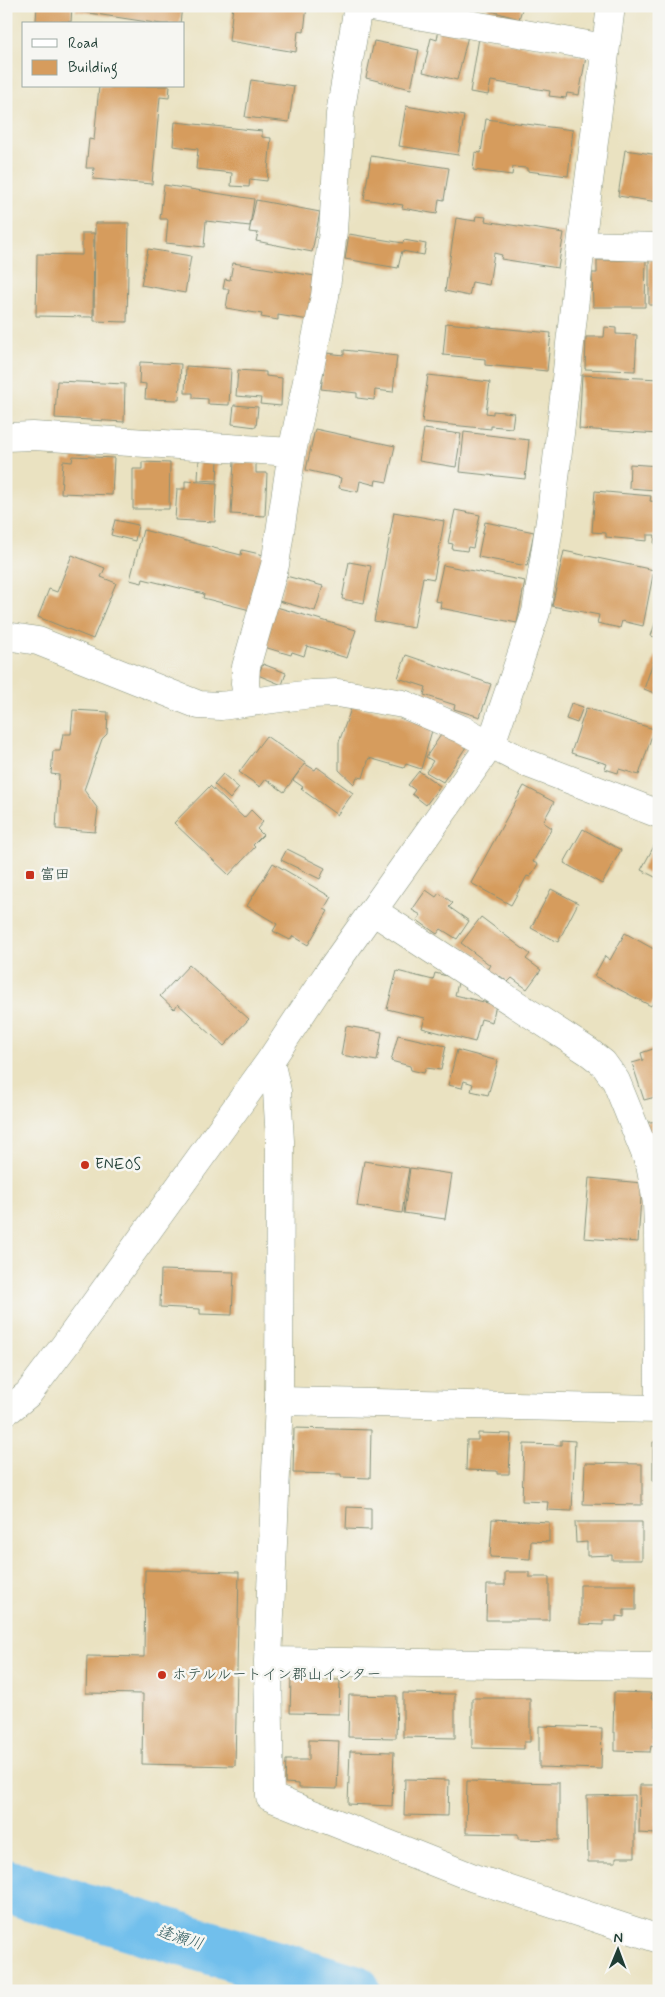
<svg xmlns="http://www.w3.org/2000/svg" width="665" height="1997" font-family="Mynerve,'Klee One',sans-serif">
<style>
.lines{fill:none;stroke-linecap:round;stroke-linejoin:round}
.river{stroke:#71bfec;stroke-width:54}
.building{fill:#d69c5d}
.minor-casing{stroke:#84907a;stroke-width:29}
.tertiary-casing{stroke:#84907a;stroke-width:29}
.minor{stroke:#fff;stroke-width:28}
.tertiary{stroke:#fff;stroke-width:28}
.poi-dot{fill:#c8321e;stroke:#f6f6f2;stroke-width:2}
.labels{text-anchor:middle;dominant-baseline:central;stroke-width:5;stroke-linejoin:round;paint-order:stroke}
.poi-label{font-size:15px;fill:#1f3d34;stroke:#f6f6f2;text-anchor:start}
.water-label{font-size:16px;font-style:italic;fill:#345e62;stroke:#f6f6f2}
</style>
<rect width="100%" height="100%" fill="#f6f6f2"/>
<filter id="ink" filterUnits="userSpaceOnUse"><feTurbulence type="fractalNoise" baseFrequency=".02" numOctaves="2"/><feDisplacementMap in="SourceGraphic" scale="10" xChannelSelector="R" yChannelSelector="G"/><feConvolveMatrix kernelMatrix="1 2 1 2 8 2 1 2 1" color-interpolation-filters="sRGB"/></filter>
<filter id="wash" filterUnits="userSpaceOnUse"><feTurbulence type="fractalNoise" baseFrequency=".0096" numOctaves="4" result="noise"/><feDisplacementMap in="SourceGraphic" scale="20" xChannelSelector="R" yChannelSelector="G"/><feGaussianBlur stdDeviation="1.12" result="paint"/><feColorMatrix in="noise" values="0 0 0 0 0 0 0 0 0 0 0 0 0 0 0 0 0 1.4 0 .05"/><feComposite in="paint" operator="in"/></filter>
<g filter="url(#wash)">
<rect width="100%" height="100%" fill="#eae2c1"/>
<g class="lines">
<!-- river -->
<path class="river" d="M6,1886L354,1991"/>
</g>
<g id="blocks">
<!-- building -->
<path class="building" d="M37,6H72L71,22L36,21Z
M76,6H182L180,24H161L76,11Z
M233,6H307L304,32L298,31L296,52L229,41Z
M489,6H523L519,19L488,10Z
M439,29L468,36L457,80L423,72L431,38L437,40Z
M479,38L586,57L579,95L567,93L566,98L549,96L550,91L491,81L488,95L470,92Z
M374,41L419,50L411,89L366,78Z
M251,80L294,86L289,122L245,117Z
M99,86H170L169,98L160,97L152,184L93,179L94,168H86L89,139L94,140Z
M406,106L464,116L458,155L399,146Z
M486,119L573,130L568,176L527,171V168L513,167L512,175L473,170L475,152L481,153Z
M175,122L262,131V137L271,138L267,181L250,179L249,187L231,186L232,173L196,169L198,149L173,146Z
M625,150L659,155L658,202L618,196Z
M371,156L449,168L444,200L439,199L437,214L402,208L403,205L364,199Z
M164,185L254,199L250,226L206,221L204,247L166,243L168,219H160Z
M256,200L320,212L312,252L256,241L258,233L249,232Z
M476,216L486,217L485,221L564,233L558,268L501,259L502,255L494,253L489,285L472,282L469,296L445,291L456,218L475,221Z
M95,223H129L127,322L94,321Z
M82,233H94L93,317L36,316L37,254L82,255Z
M349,234L403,243L404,240L426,244L424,255L402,251L398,268L345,259Z
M148,249L191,256L185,293L141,285Z
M597,260H646L645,307H593L592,273H597Z
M649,260H659V305H649Z
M233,263L315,276L309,320L278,315V320L261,317L262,314L226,308L229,289H223L225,279L230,280Z
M446,323L551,333L547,371L485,365V359L443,355Z
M605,327L616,328V334L637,335L635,371L585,369L586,337H604Z
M344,350L397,356L393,392L375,390L374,400L357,398V393L321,389L326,353L344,355Z
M140,362L181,364L179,400L145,399L146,384L139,383Z
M186,366L231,369L229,405L208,404V399L193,398V393H185Z
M238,370L266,372V376L282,378L281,406L260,404L261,398L236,396Z
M428,375L490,382L486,413L493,414V411L514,413L512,428L491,426V429L422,422Z
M582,375L659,379V434L579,429Z
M57,381L125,384L124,422L55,418Z
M234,405L258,407L256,427L232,424Z
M315,429L395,446L387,482L376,480L375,485L360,481L358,492L339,488L341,478L306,470Z
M424,429L461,434L456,467L419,461Z
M464,432L529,440L525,479L460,472Z
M73,456L114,458L112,495L61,493L63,461L72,462Z
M199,459L218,460L217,481L198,480Z
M142,462L170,463L169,509H133V469H142Z
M234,462L256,463V473H267L265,516L231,514Z
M630,464L659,466V495L654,494L655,490L629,488Z
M185,481L217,483L215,522L175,520L177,489H185Z
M595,491L651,496L650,501L659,502V544H654L655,535H647V541L606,537V533L592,532Z
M455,510L480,515L473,548L468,547L467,551L452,549L453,544L448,543Z
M394,512L444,521L434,579L423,577L414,628L374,621Z
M115,520L138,525L135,541L111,535Z
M485,522L534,532L527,566L478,557Z
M143,530L241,555L242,550L264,555L250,610L203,598L204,594L143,579L142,583L130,580Z
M564,551L654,570L643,626L622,621L620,628L597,623L599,615L552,606Z
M72,555L105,568L101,577L116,583L93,639L38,617L49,589L57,592Z
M349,562L371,566L364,603L342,599Z
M443,565L525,581L517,623L440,608L441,602L435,601Z
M286,576L323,586L315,611L279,601Z
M273,606L356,630L347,658L307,646L304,656L292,652L291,655L264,647Z
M657,617L659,618V638L651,636Z
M406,655L491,684L480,717L454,709L455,705L424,695L426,687L398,678Z
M655,656L659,657V695L644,689Z
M263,664L286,673L282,685L258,675Z
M571,703L583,707L577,723L566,719Z
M352,706L404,717L433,727L421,769L406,764L404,768L369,758L363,778L357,777L354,784L339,770V742Z
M586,708L654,729L639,775L619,769L618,773L605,769L607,764L571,753Z
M73,710L108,712L107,734L102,739L84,790L98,809L95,832L56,829L59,775L51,774L53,751H60L63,734H71Z
M443,732L466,747L443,782L426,772L433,761L426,757Z
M266,736L305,763L284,792L266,779L260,787L239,772Z
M305,764L315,770L317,767L353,793L337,815L301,789L303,787L293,780Z
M419,771L440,786L426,805L412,794L415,790L408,785Z
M223,774L239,788L230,799L214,784Z
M210,786L244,818L251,810L263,822L257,829L263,835L253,845L255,847L229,875L174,823Z
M524,786L554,802L543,822L552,828L533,862L538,864L530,877L527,876L511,905L471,883Z
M583,829L621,850L602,884L564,863Z
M659,837V879L641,870Z
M287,849L325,868L320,879L281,860Z
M273,863L331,897L324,909L328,911L308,945L293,936L290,940L273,931L277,924L247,906Z
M551,889L578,903L558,942L531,928Z
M426,890L436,897L439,893L453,903L449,907L469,921L457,939L441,929L437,934L417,920L421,915L412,910Z
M481,917L530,954L526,959L541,970L527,989L512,978L508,982L500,976L498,979L487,970L490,965L461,943Z
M625,933L659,952V992L651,1006L594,976L605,956L610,960Z
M189,965L249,1019L224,1046L178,1004L174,1009L160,996Z
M397,971L433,980L435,973L459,979L455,995L496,1005L492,1022L481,1019L475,1042L422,1028L425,1018L387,1009Z
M346,1026L382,1032L377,1061L341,1055Z
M398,1035L446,1046L441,1070L426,1068L424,1073L411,1070L410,1066L391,1061Z
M659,1047V1096L644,1100L632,1063L643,1060L641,1053Z
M457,1050L498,1061L488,1095L471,1091L473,1084L464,1081L462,1088L448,1085Z
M659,1121V1162L641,1123Z
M364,1161L409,1168L402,1213L357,1206Z
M410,1168L452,1174L445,1219L404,1213Z
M589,1178L642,1183L638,1242L584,1238Z
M161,1270L234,1272L232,1315L200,1314V1309L160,1307Z
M294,1428L371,1430L370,1478L341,1477V1474L293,1473Z
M478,1433L511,1434L509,1474H497V1471L466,1470L467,1440H478Z
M561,1440L575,1441L572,1511L547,1510L548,1502L522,1501L524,1444L561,1445Z
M653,1442H659V1481H653Z
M585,1463L642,1464V1505L583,1504Z
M347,1507L371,1508V1530L346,1529Z
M492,1519L549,1522V1542L531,1541L530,1559L490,1557Z
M575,1522H642V1560H612V1555L587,1556V1542L576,1543Z
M145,1570L239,1572L235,1766L142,1764L143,1694L86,1693L87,1656L144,1657Z
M505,1572H529V1577H549V1620H486L487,1585H505Z
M580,1585H636V1610H624V1617L616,1616V1621H603V1625L580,1624Z
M291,1679L340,1680L339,1714L290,1713Z
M614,1692L652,1693L651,1699H656L654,1747L651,1746L650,1752L615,1751V1732H613Z
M403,1693L455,1694V1738L403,1737Z
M349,1695L397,1696L396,1738L348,1737Z
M472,1698H530V1742H524V1749L472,1748Z
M539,1726L602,1728L601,1769L539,1767Z
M309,1740L339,1741L337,1789L299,1788V1784L285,1783L286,1760H309Z
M350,1751L394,1752L392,1806L348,1804Z
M405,1779L449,1780L448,1816L404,1815Z
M467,1781L559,1783V1840L518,1839V1834L466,1833Z
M640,1785H657L656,1834L639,1833Z
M635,1795V1857H616V1862H588L587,1796Z"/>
</g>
</g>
<g filter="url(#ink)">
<use href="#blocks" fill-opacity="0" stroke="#84907a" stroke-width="1"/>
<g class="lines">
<defs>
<path id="minor" d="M365,6L605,48
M581,245L659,247
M6,437L33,436L292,452
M6,636L38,641L199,705L221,706L311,694L338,693L403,704L461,729L524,762L659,814
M247,701L245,683L246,667L275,565L292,452L325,296L333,231L340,114L358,6
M373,911L589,1052L603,1063L616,1081L650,1165L654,1186L657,1203L658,1229L659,1400
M270,1061L277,1091L280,1141L279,1401L268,1661L270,1797L474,1878L659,1939
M6,1411L11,1408L28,1394L65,1345L270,1061L327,975L491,744L536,612L551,514L581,245L611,6
M268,1661L659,1666"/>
<path id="tertiary" d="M279,1401L659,1409"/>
</defs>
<!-- minor casing -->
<use href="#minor" class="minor-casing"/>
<!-- tertiary casing -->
<use href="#tertiary" class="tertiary-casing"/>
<!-- minor -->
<use href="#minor" class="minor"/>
<!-- tertiary -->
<use href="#tertiary" class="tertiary"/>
</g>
</g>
<!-- markers -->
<g class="poi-dot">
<rect x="25" y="870" width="10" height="10" rx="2.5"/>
<circle cx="85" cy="1165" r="5"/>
<circle cx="162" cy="1675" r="5"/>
</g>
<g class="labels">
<!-- poi labels -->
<g class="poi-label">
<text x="40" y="875">富田</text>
<text x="95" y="1165">ENEOS</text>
<text x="172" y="1675">ホテルルートイン郡山インター</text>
</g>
<!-- water labels -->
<g class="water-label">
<text transform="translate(180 1938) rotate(17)">逢瀬川</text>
</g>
</g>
<!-- margin -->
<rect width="665" height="1997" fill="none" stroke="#f6f6f2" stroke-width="25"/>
<!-- legend -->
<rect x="22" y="22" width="162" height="65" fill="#f6f6f2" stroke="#a0aca6"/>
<rect x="32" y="39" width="25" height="8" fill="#ffffff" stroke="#a0aca6"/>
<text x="68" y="48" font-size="15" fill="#1f3d34">Road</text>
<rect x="32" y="60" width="25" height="15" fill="#d69c5d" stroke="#a0aca6"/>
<text x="68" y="72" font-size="15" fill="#1f3d34">Building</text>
<!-- north arrow -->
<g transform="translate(618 1950) rotate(1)" stroke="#f6f6f2" stroke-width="4" paint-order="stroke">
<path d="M0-4L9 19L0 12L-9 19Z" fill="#1f3d34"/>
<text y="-8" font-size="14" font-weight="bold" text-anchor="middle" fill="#1f3d34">N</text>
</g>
</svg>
